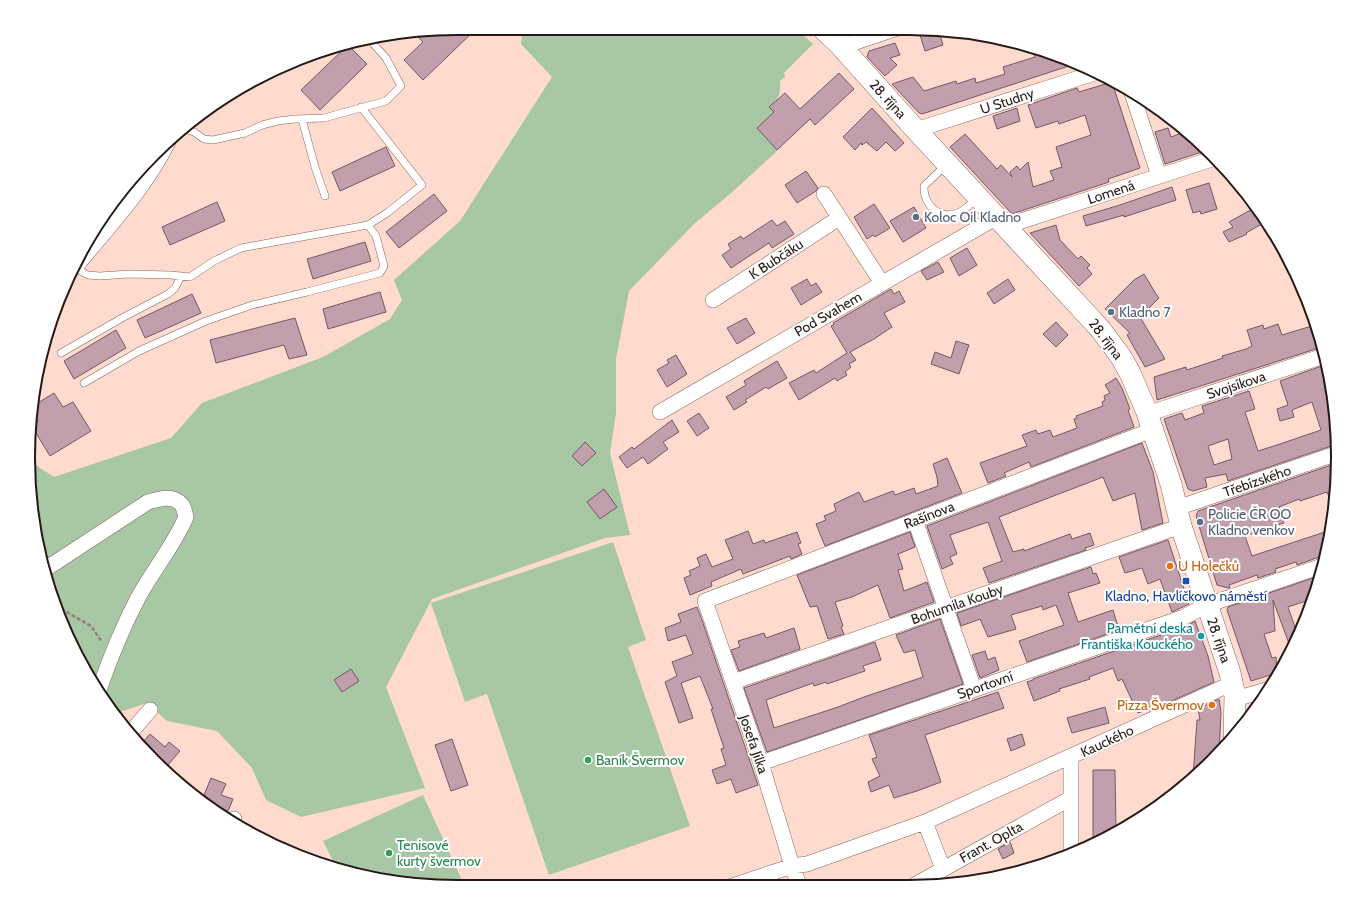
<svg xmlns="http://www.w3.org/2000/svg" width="1366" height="915" font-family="Cabin,sans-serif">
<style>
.green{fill:#a8c7a5}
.building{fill:#c19fac;stroke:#765864;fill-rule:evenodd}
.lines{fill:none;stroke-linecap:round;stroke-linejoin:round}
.service-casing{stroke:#84665a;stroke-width:8}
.minor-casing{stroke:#84665a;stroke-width:16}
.secondary-casing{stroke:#84665a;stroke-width:22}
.path{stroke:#987f77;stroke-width:2.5;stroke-dasharray:4 2;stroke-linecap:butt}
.service{stroke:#fff;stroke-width:7}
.minor{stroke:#fff;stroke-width:15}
.secondary{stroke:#fff;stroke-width:21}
.service-dot{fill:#5c6f8a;stroke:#fff;stroke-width:1.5}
.food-dot{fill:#e8710a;stroke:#fff;stroke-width:1.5}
.transit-dot{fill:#1a4fb4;stroke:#fff;stroke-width:1.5}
.culture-dot{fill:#0f9aa8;stroke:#fff;stroke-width:1.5}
.leisure-dot{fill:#2e9e5b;stroke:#fff;stroke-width:1.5}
.labels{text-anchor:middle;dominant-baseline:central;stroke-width:4;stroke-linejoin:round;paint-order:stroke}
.street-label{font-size:14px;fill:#261915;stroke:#fff}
.service-label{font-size:14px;fill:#4e5e75;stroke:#fff;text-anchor:start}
.food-label{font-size:14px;fill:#c56008;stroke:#fff;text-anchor:start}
.transit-label{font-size:14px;fill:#164399;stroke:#fff}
.culture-label{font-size:14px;fill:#0d838f;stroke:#fff;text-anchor:end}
.leisure-label{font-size:14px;fill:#27864d;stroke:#fff;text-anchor:start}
.rim{fill:none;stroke:#261915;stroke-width:2}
</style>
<rect width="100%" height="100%" fill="#fedbce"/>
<!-- green -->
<path class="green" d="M796,29L813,44L784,73L785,77L780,81C781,94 779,98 770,107L775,112L778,149L776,152L730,194L694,224L629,291L616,359V413L610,453L630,535L605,538L432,599L386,687L425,788L301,817L266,800L252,768L217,731L167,721L147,703L117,713L85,672L51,596L36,542L31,462L54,477L171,438L202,403L323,357L390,319L402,300L394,280L460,221L552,77L521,44L522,31Z
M613,542L646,640L628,647L690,826L549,875L487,694L465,702L431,603Z
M423,795L465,887L374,879L335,865L323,841Z"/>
<!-- building -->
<path class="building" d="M934,30L939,31L943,45L925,51L920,35Z
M474,31L423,80L404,60L423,42L413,32Z
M895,43L900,55L890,58L897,65L885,76L867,57L869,51Z
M348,45L367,64L320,110L301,90Z
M1033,50L1075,64L922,114L919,113L892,84L913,77L924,91L956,81L957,84L975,78L976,83L1005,74L1003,67L1035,57Z
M839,73L854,89L815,125L810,119L777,150L757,128L774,112L769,107L785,93L800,109Z
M1112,82L1140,168L1108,179L1109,182L1012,214L950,147L965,134L997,169L1001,165L1012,177L1010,172L1017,166L1020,170L1028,162L1033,187L1054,180L1050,171L1062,167L1056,147L1091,135L1085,115L1059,124L1058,121L1036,128L1028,105L1077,88L1079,92Z
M872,108L904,143L895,151L886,142L877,151L866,142L862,145L861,143L855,150L843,137Z
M1017,108L1020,121L997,129L993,116Z
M1168,128L1171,137L1187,131L1208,150L1165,164L1155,132Z
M386,147L395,166L340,191L332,172Z
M806,171L818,188L816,191L797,203L785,185Z
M1209,183L1217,209L1201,214L1200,211L1193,213L1186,190Z
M1172,187L1176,200L1124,217V215L1086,226L1083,216L1120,205Z
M434,194L447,211L399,248L386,232Z
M217,202L225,221L170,245L162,227Z
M874,204L890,228L875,237L873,235L867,239L854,217Z
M914,207L926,228L903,242L890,221Z
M1256,207L1267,221L1246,233L1247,234L1229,242L1223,232L1233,227L1229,222Z
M772,220L777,226L785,221L794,234L772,248L769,243L731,268L722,255L731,249L728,244L741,236L743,239Z
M1056,225L1060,240L1078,259L1081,256L1090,265L1087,268L1092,274L1079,286L1030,233Z
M365,242L371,261L313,279L307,259Z
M967,248L977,265L959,276L950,258Z
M938,262L944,272L927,280L921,271Z
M1144,274L1156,294L1159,298L1140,317L1165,359L1145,367L1127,335L1130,333L1105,309L1134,280Z
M807,279L811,286L816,283L822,292L801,305L791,288Z
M1008,279L1015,290L994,304L987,293Z
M891,289L894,294L899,291L905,302L884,313L892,327L874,339L850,352L856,360L849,364L851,367L845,372L847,375L837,381L835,378L799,400L789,383L814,370L816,373L847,353L831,326L834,325L833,323Z
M380,292L386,312L328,329L323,309Z
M192,294L201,313L145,338L137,320Z
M295,318L307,355L289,359L284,345L216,363L210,340Z
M746,318L755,333L737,344L727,328Z
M1056,322L1068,335L1056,347L1043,334Z
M1278,324L1282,335L1315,325L1322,347L1157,400L1154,377L1186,367L1187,370L1223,358L1222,356L1246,349L1252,346L1247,330L1263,325L1264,329Z
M116,330L126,348L74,379L64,361Z
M956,341L969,345L959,374L931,364L935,352L951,358Z
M676,355L687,374L667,387L657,370L669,363L667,360Z
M777,361L787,378L768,389L766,387L745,400L747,402L734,410L726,397L746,385L744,381Z
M1327,364L1330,373L1337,444L1228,481L1226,474L1205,478L1207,487L1193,491L1188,489L1164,419L1182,413L1185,420L1204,413L1202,406L1249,391L1255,409L1245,412L1258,451L1280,444L1321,430L1312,402L1292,410L1294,417L1280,421L1277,409L1288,405L1280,381ZM1228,439L1232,459L1214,465L1208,446Z
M1116,378L1122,388L1130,409L1128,410L1134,427L1031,467L1029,462L1004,473L1006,476L988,483L980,463L1027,446L1022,435L1036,430L1038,434L1050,430L1053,437L1077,428L1074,419L1077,418L1076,416L1103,406L1102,402L1105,400L1104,396L1110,393L1105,385Z
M54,393L63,407L73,402L91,431L50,456L31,425L38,421L35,416L38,414L33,406Z
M699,413L709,428L697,436L687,421Z
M672,420L679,432L663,442L668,449L648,464L643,457L627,468L619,457L632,447L634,449Z
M585,442L596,453L582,466L572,456Z
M1142,443L1153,472L1163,523L1142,530L1135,493L1113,501L1103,477L999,517L1013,552L1024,549V551L1070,534L1072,539L1090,533L1094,545L1085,548L1086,550L989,583L983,568L1002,561L988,522L950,535L957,554L950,557L953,564L942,569L927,526Z
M947,458L962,493L825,546L816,524L826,520L824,516L836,511L834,504L859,492L864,502L893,491L895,495L914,488L916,494L938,486L937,477L933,464Z
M1337,463L1333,507L1327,492L1300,501L1299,499L1279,507L1284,523L1245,536L1252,556L1331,530L1330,541L1325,558L1319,557L1297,565L1296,562L1275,569L1276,572L1258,578L1257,575L1229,585L1230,588H1228L1217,585L1196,516L1198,511Z
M604,489L617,507L600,519L587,502Z
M748,531L753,544L764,540L765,543L797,532L801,543L798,544L802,554L791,559L790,556L743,574L741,569L711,582L712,586L690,595L684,578L691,575L689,571L700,566L697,558L706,554L712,567L733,559L725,540Z
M910,532L915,547L898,554L903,569L898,570L904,591L927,582L934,602L890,618L878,585L852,597L835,602L843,626L841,627L844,634L828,639L817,606L810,607L797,575Z
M1168,540L1189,604L1172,612L1160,579L1148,584L1142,568L1125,573L1119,557Z
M1091,567L1093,574L1096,573L1100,583L1068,593L1078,622L1113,610L1119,630L1027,662L1019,641L1064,625L1056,605L1043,610L1042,606L1011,615L1016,629L988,637L980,619L961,626L957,613Z
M1319,576L1312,599L1288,607L1298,636L1291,649L1273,600L1275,631L1264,634L1272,658L1276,657L1277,673L1251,681L1227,610L1228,607Z
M697,607L702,620L758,785L736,793L731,779L717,784L712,770L726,765L721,749L724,748L711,709H713L700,676L681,683L693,718L679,723L665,682L677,676L672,662L693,654L686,635L668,641L665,628L681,622L678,614Z
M940,619L963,684L767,752L744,688L875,642L881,660L863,666L865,671L827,684L826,682L814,686L813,683L766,700L774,728L838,707L864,697L923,677L915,650L904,653L896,635Z
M1195,621L1208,656L1214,682L1147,712L1146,710L1138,713L1122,679L1118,681L1113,668L1089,677L1090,679L1059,689L1060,691L1034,701L1027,682L1033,680V679L1187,626Z
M794,628L800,649L739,671L731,650L740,647L738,641L764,633L766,638Z
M985,651L988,660L995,657L999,670L980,678L972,655Z
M351,669L359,681L342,692L334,680Z
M998,692L1004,708L925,735L941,782L917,791L894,798L889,785L871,792L868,782L880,776L872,759L877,757L869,735Z
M1219,699L1221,712L1219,753L1212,761L1193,777L1197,720H1200L1198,709Z
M1105,707L1109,723L1072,733L1067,718Z
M150,734L165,747L169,742L180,751L167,766L150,751L152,749L143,742Z
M1022,734L1025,745L1011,751L1007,739Z
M452,739L468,785L451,791L435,745Z
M1093,770H1115L1116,831L1093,843Z
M211,778L226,784L221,795L233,799L228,811L202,800Z
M1010,842L1014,853L1003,859L998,849Z"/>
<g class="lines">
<defs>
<path id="service" d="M302,119L315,167L325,196
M184,129L194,132L204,139L213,140L245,133L262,125L278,121L295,119L324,118L386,101L401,86L386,58L369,39
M946,165L924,186C924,190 924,194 926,198C931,212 946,219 960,212C966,209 971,203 977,198
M75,268L88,275L100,276L129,274L171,275L190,277L214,261L241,248L368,225L387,213L422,185L361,107
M61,353L122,318L168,294L175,288L181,276
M84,383L139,351L206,321L252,305L307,292L380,273L384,266L376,236L368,225"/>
<path id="minor" d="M842,28L841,47L898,28
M1132,93L1159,176
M916,130L1098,72
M824,194L882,283
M1006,226L1215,158
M78,264C110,225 146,187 168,142
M713,300L839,218
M660,412L997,217
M1147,414L1324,356
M1177,508L1338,453
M915,520L974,689
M44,570L148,502C159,499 173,494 182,505C184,508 185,513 186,517C174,545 154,569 139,596C123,626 110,658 99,690
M733,682L1181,526
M1235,699L1270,689
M131,732L150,710
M761,763L1184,617L1207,605L1322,566
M233,821L234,819
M925,822L943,869
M1071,855V757
M729,887L792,866L807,864L925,822L1233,683
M800,887L792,866L761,763L705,601L1152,430
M911,887L1071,798"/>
<path id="secondary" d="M823,29L838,43L916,130L1091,319L1101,330L1121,357L1130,373L1146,410L1171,484L1181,526L1230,673L1235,696L1234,735"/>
</defs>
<!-- service casing -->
<use href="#service" class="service-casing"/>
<!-- minor casing -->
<use href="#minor" class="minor-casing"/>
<!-- secondary casing -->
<use href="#secondary" class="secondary-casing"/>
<!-- path -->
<path class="path" d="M56,606L91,626L102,642"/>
<!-- service -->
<use href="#service" class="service"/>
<!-- minor -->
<use href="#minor" class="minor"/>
<!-- secondary -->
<use href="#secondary" class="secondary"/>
</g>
<!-- markers -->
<g class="service-dot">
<circle cx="916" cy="217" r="4"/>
<circle cx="1111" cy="312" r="4"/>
<circle cx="1200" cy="522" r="4"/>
</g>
<g class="food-dot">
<circle cx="1170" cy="566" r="4"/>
<circle cx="1212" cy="705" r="4"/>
</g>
<rect class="transit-dot" x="1182" y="577" width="8" height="8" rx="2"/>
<circle class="culture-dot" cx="1201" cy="636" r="4"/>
<g class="leisure-dot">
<circle cx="588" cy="760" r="4"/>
<circle cx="389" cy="853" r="4"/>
</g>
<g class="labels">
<!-- street labels -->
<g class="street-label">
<text transform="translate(888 99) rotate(48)">28. října</text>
<text transform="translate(1007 101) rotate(-18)">U Studny</text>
<text transform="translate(1111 192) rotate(-18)">Lomená</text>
<text transform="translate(776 259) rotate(-33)">K Bubčáku</text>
<text transform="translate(828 314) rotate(-30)">Pod Svahem</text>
<text transform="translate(1106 339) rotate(53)">28. října</text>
<text transform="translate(1236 385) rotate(-18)">Svojsíkova</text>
<text transform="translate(1257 481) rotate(-19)">Třebízského</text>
<text transform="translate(929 515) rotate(-21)">Rašínova</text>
<text transform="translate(957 604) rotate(-19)">Bohumila Kouby</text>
<text transform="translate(1219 640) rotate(71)">28. října</text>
<text transform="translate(985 685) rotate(-19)">Sportovní</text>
<text transform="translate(1107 741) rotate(-25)">Kauckého</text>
<text transform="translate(754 744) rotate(71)">Josefa Jílka</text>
<text transform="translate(991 842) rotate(-29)">Frant. Oplta</text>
</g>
<!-- service labels -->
<g class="service-label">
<text x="924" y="217">Koloc Oil Kladno</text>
<text x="1119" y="312">Kladno 7</text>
<text x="1208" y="514">Policie ČR OO<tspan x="1208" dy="16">Kladno venkov</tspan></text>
</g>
<!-- food labels -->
<g class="food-label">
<text x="1178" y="566">U Holečků</text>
<text x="1204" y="705" text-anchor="end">Pizza Švermov</text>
</g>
<!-- transit labels -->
<g class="transit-label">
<text x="1186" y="596">Kladno, Havlíčkovo náměstí</text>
</g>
<!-- culture labels -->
<g class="culture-label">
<text x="1193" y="628">Pamětní deska<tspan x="1193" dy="16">Františka Kouckého</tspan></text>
</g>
<!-- leisure labels -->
<g class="leisure-label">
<text x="596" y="760">Baník Švermov</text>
<text x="397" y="845">Tenisové<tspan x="397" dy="16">kurty švermov</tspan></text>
</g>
</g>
<!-- crop -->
<path d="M0 0H1366V915H0ZM457 35H909A422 422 0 0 1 1331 457V458A422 422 0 0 1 909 880H457A422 422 0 0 1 35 458V457A422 422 0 0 1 457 35Z" fill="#fff" fill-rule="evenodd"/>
<path class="rim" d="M457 35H909A422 422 0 0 1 1331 457V458A422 422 0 0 1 909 880H457A422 422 0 0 1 35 458V457A422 422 0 0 1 457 35Z"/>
</svg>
